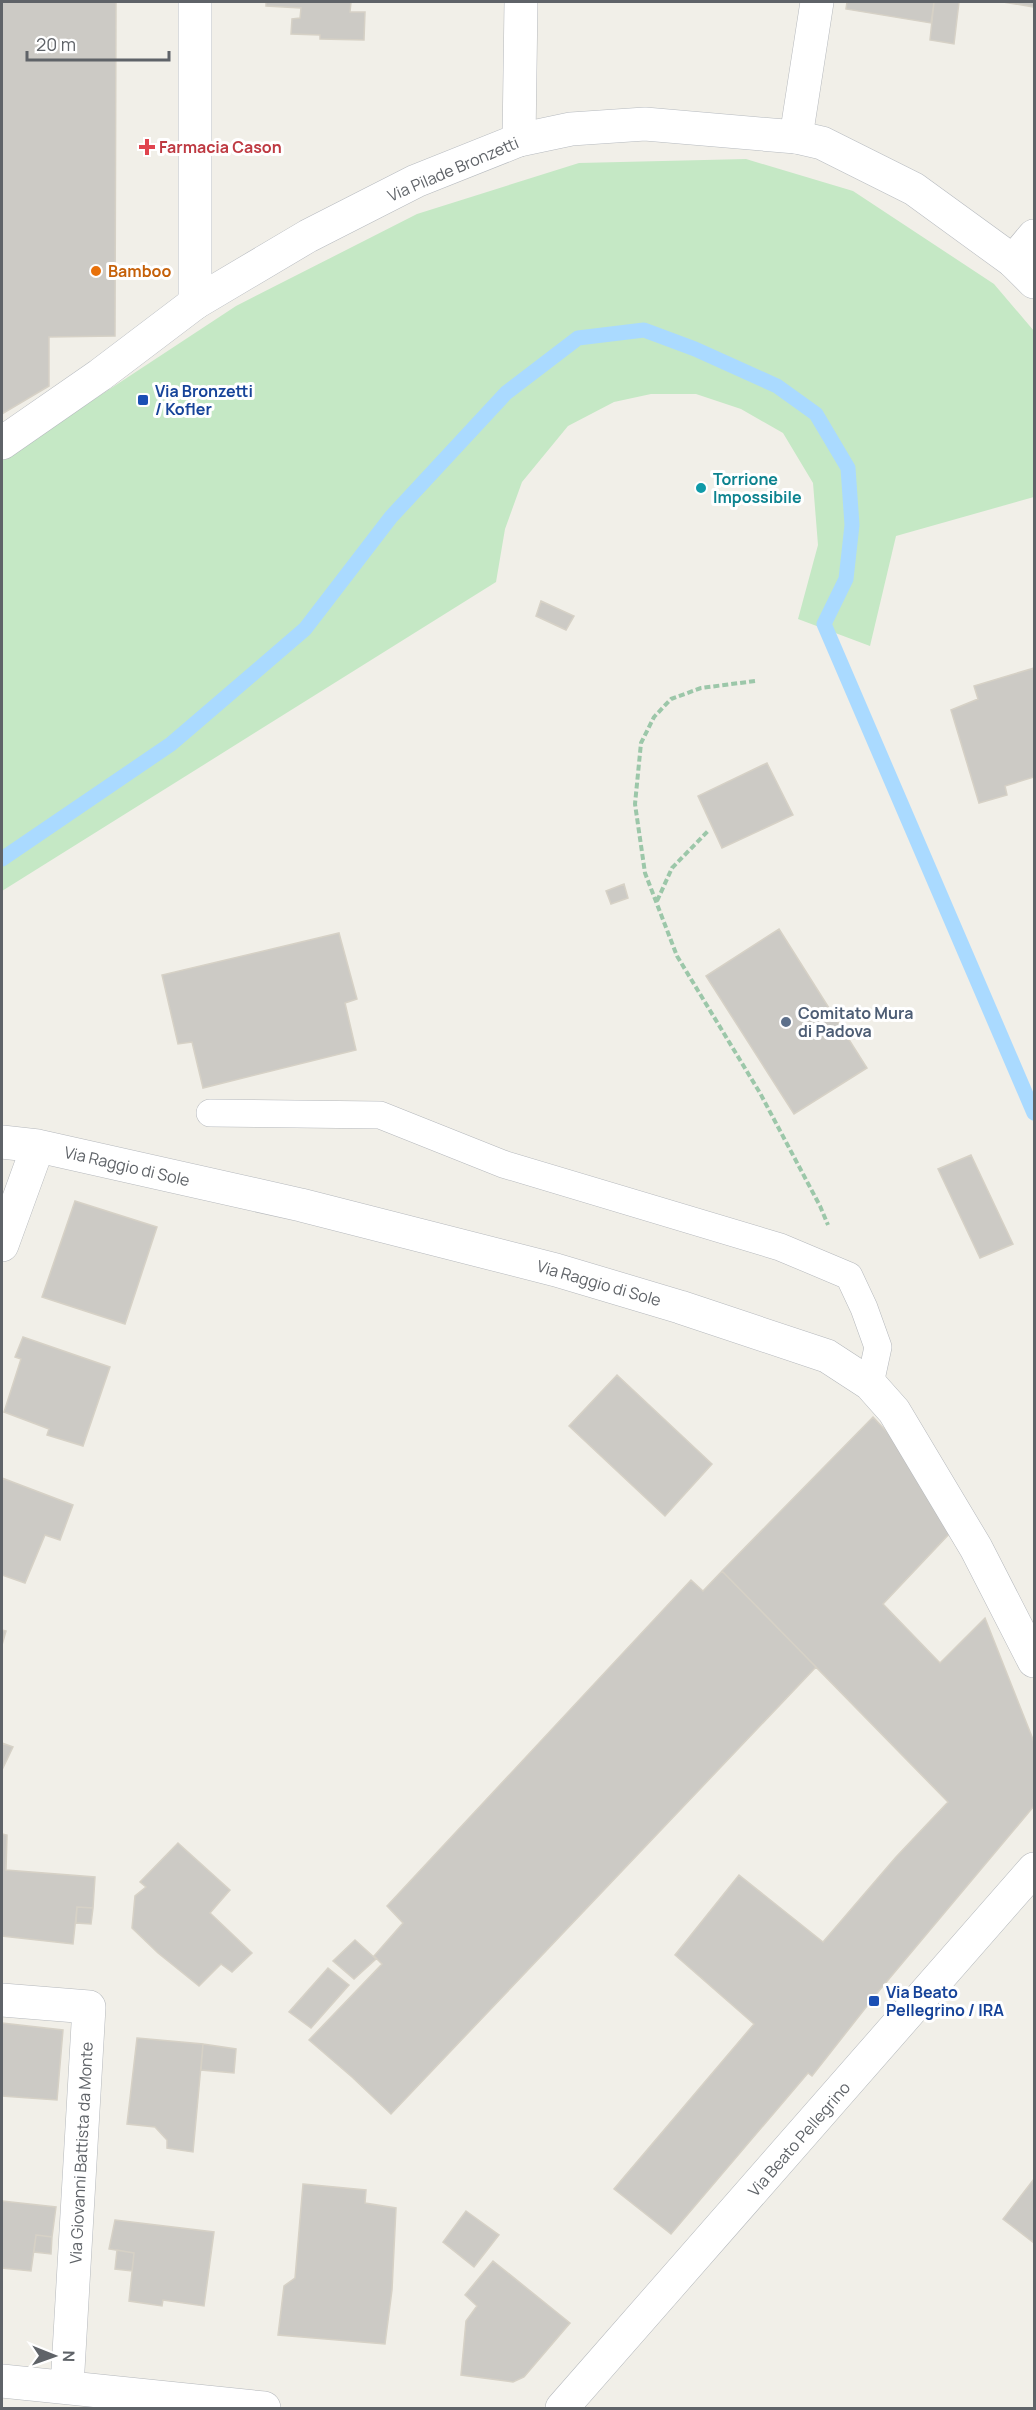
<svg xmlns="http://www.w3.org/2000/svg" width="1036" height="2410" font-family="Manrope,sans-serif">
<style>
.green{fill:#c5e8c5}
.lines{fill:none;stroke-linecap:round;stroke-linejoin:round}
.stream{stroke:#aadaff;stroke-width:15}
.building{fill:#cccac5;stroke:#d6d1c6;stroke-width:1.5}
.service-casing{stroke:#b5b8bc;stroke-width:28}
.minor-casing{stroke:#b5b8bc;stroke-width:34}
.tertiary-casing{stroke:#b5b8bc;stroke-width:34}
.secondary-casing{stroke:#b6babf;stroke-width:34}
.path{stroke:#9cc7a9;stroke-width:4;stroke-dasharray:6 3;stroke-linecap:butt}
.service{stroke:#fff;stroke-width:27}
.minor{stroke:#fff;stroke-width:33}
.tertiary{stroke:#fff;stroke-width:33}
.secondary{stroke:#fff;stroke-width:33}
.health-dot{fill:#e0444e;stroke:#fff;stroke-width:2}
.food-dot{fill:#e8710a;stroke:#fff;stroke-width:2}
.transit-dot{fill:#1a4fb4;stroke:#fff;stroke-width:2}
.culture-dot{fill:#0f9aa8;stroke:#fff;stroke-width:2}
.service-dot{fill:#5c6f8a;stroke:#fff;stroke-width:2}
.labels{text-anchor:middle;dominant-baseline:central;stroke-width:6;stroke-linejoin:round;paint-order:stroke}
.health-label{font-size:16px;font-weight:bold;fill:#be3a42;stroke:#fff;text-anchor:start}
.street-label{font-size:16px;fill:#5f6368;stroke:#fff}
.food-label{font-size:16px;font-weight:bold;fill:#c56008;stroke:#fff;text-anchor:start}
.transit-label{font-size:16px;font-weight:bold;fill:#164399;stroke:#fff;text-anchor:start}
.culture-label{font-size:16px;font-weight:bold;fill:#0d838f;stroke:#fff;text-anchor:start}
.service-label{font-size:16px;font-weight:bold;fill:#4e5e75;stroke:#fff;text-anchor:start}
</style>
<rect width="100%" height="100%" fill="#f1efe8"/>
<!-- green -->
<path class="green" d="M746,159L853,191L994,284L1034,331V497L896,536L870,646L798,619L818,545L813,483L783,433L741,409L696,394H651L614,402L568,426L522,482L505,529L496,582L2,891V460L236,306L417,214L579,163Z"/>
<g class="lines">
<!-- stream -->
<path class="stream" d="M2,859L171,744L305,629L391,517L506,393L578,338L644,330L695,349L777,386L816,414L848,468L852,525L846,579L824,624L1034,1113"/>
</g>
<!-- building -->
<path class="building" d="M2,2H116L115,336L49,337V386L2,414Z
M266,2H351L350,12H365L364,40L320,39V35L291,34L292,19L300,18L301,8L266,6Z
M847,2H934L931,23L846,9Z
M934,2H959L954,44L930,40Z
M1003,2H1034V7Z
M541,601L574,616L566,630L536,616Z
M1034,668V777L1005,786L1007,795L979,803L951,710L978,699L974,686Z
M767,763L793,815L722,848L698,796Z
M624,884L628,898L611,904L606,891Z
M779,929L867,1068L794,1114L706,976Z
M339,933L357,999L345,1003L356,1050L203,1088L192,1042L178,1044L162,975Z
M971,1155L1013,1244L980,1258L938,1169Z
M75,1201L157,1227L125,1324L42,1297Z
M23,1337L110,1367L83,1446L47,1435L49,1429L4,1412L21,1359L15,1357Z
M617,1375L712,1464L665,1516L569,1426Z
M873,1417L914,1461L950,1533L883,1604L940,1663L985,1618L1034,1742V1806L878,1992L812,2076L808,2073L671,2234L614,2189L754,2024L675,1955L739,1875L823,1942L896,1857L948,1802L722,1571Z
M2,1478L73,1505L60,1540L45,1535L25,1583L2,1575Z
M722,1571L816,1667L391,2114L352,2077L309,2040L382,1964L374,1956L403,1923L387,1906L691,1580L703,1591Z
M2,1630L6,1631L2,1645Z
M2,1743L13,1747L2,1770Z
M2,1834L7,1835L6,1870L95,1877L93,1908L77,1907L73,1944L2,1936Z
M178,1843L230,1890L210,1913L252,1953L232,1972L221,1964L199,1986L158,1953L132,1928L135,1896L146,1887L140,1882Z
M77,1907L93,1908L91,1924L76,1923Z
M355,1940L376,1959L354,1979L333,1961Z
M328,1968L349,1985L311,2028L289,2012Z
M2,2023L63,2030L57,2100L2,2096Z
M137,2038L203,2044L193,2152L167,2148V2140L155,2127L127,2124Z
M203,2044L236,2049L234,2073L201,2070Z
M1034,2179V2243L1003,2219Z
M303,2184L366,2190L365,2203L396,2208L392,2290L385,2344L278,2335L284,2286L295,2278Z
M2,2201L56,2207L52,2237L36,2235L31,2271L2,2268Z
M466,2211L499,2235L474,2267L443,2242Z
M115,2220L214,2232L204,2306L163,2300L162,2306L129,2301L134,2253L109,2249Z
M36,2235L52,2237L51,2254L34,2252Z
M117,2250L134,2253L132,2271L115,2269Z
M493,2261L570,2323L524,2377L513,2382L461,2375L466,2321L477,2306L465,2295Z"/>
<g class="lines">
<defs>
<path id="service" d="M210,1113L380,1115L503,1164L780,1247L849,1276L864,1308L878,1347L870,1384"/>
<path id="minor" d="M195,2V303
M796,137L817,2
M519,140L521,2
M1013,261L1034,236
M2,1142L38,1146L301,1205L556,1270L680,1307L827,1356L870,1384L894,1411L976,1548L1034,1661
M2,1245L38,1146
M2,2000L89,2007L67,2387
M2,2381L264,2408"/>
<path id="tertiary" d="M562,2408L1034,1869"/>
<path id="secondary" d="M2,443L100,375L195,303L308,236L416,181L519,140L571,129L645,124L796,137L822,143L914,189L1013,261L1034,282"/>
</defs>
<!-- service casing -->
<use href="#service" class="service-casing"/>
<!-- minor casing -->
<use href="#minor" class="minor-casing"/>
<!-- tertiary casing -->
<use href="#tertiary" class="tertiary-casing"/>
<!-- secondary casing -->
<use href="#secondary" class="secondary-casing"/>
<!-- path -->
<path class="path" d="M755,681L701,688L671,699L654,717L641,743L635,804L645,873L677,956L760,1093L820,1206L828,1225
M657,901L672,868L708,831"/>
<!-- service -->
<use href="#service" class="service"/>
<!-- minor -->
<use href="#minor" class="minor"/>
<!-- tertiary -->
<use href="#tertiary" class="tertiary"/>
<!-- secondary -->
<use href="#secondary" class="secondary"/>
</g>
<!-- markers -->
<path class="health-dot" d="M144 138h6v6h6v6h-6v6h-6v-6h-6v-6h6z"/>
<circle class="food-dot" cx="96" cy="271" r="6"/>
<g class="transit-dot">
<rect x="137" y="394" width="12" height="12" rx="3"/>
<rect x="868" y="1995" width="12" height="12" rx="3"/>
</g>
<circle class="culture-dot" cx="701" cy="488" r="6"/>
<circle class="service-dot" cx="786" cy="1022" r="6"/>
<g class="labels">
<!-- health labels -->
<g class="health-label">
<text x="159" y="147">Farmacia Cason</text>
</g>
<!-- street labels -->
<g class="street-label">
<text transform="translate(453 169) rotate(-23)">Via Pilade Bronzetti</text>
<text transform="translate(127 1166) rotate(13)">Via Raggio di Sole</text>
<text transform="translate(599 1283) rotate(16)">Via Raggio di Sole</text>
<text transform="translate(799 2139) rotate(-49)">Via Beato Pellegrino</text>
<text transform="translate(81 2153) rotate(-87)">Via Giovanni Battista da Monte</text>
</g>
<!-- food labels -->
<g class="food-label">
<text x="108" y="271">Bamboo</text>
</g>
<!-- transit labels -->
<g class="transit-label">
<text x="155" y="391">Via Bronzetti<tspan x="155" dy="18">/ Kofler</tspan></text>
<text x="886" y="1992">Via Beato<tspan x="886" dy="18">Pellegrino / IRA</tspan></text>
</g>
<!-- culture labels -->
<g class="culture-label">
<text x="713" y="479">Torrione<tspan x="713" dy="18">Impossibile</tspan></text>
</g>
<!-- service labels -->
<g class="service-label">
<text x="798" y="1013">Comitato Mura<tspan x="798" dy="18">di Padova</tspan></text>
</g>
</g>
<!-- border -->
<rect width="1036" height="2410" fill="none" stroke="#5f6368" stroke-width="6"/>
<!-- north arrow -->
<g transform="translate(54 2356) rotate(91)" stroke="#ffffff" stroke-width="4.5" paint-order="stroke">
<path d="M0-4.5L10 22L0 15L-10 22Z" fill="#5f6368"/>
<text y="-9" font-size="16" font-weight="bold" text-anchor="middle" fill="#5f6368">N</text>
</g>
<!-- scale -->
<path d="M27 51v9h142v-9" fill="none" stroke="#5f6368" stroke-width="3"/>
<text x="36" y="51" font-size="18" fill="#5f6368" stroke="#ffffff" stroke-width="4.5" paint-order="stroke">20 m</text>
</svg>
